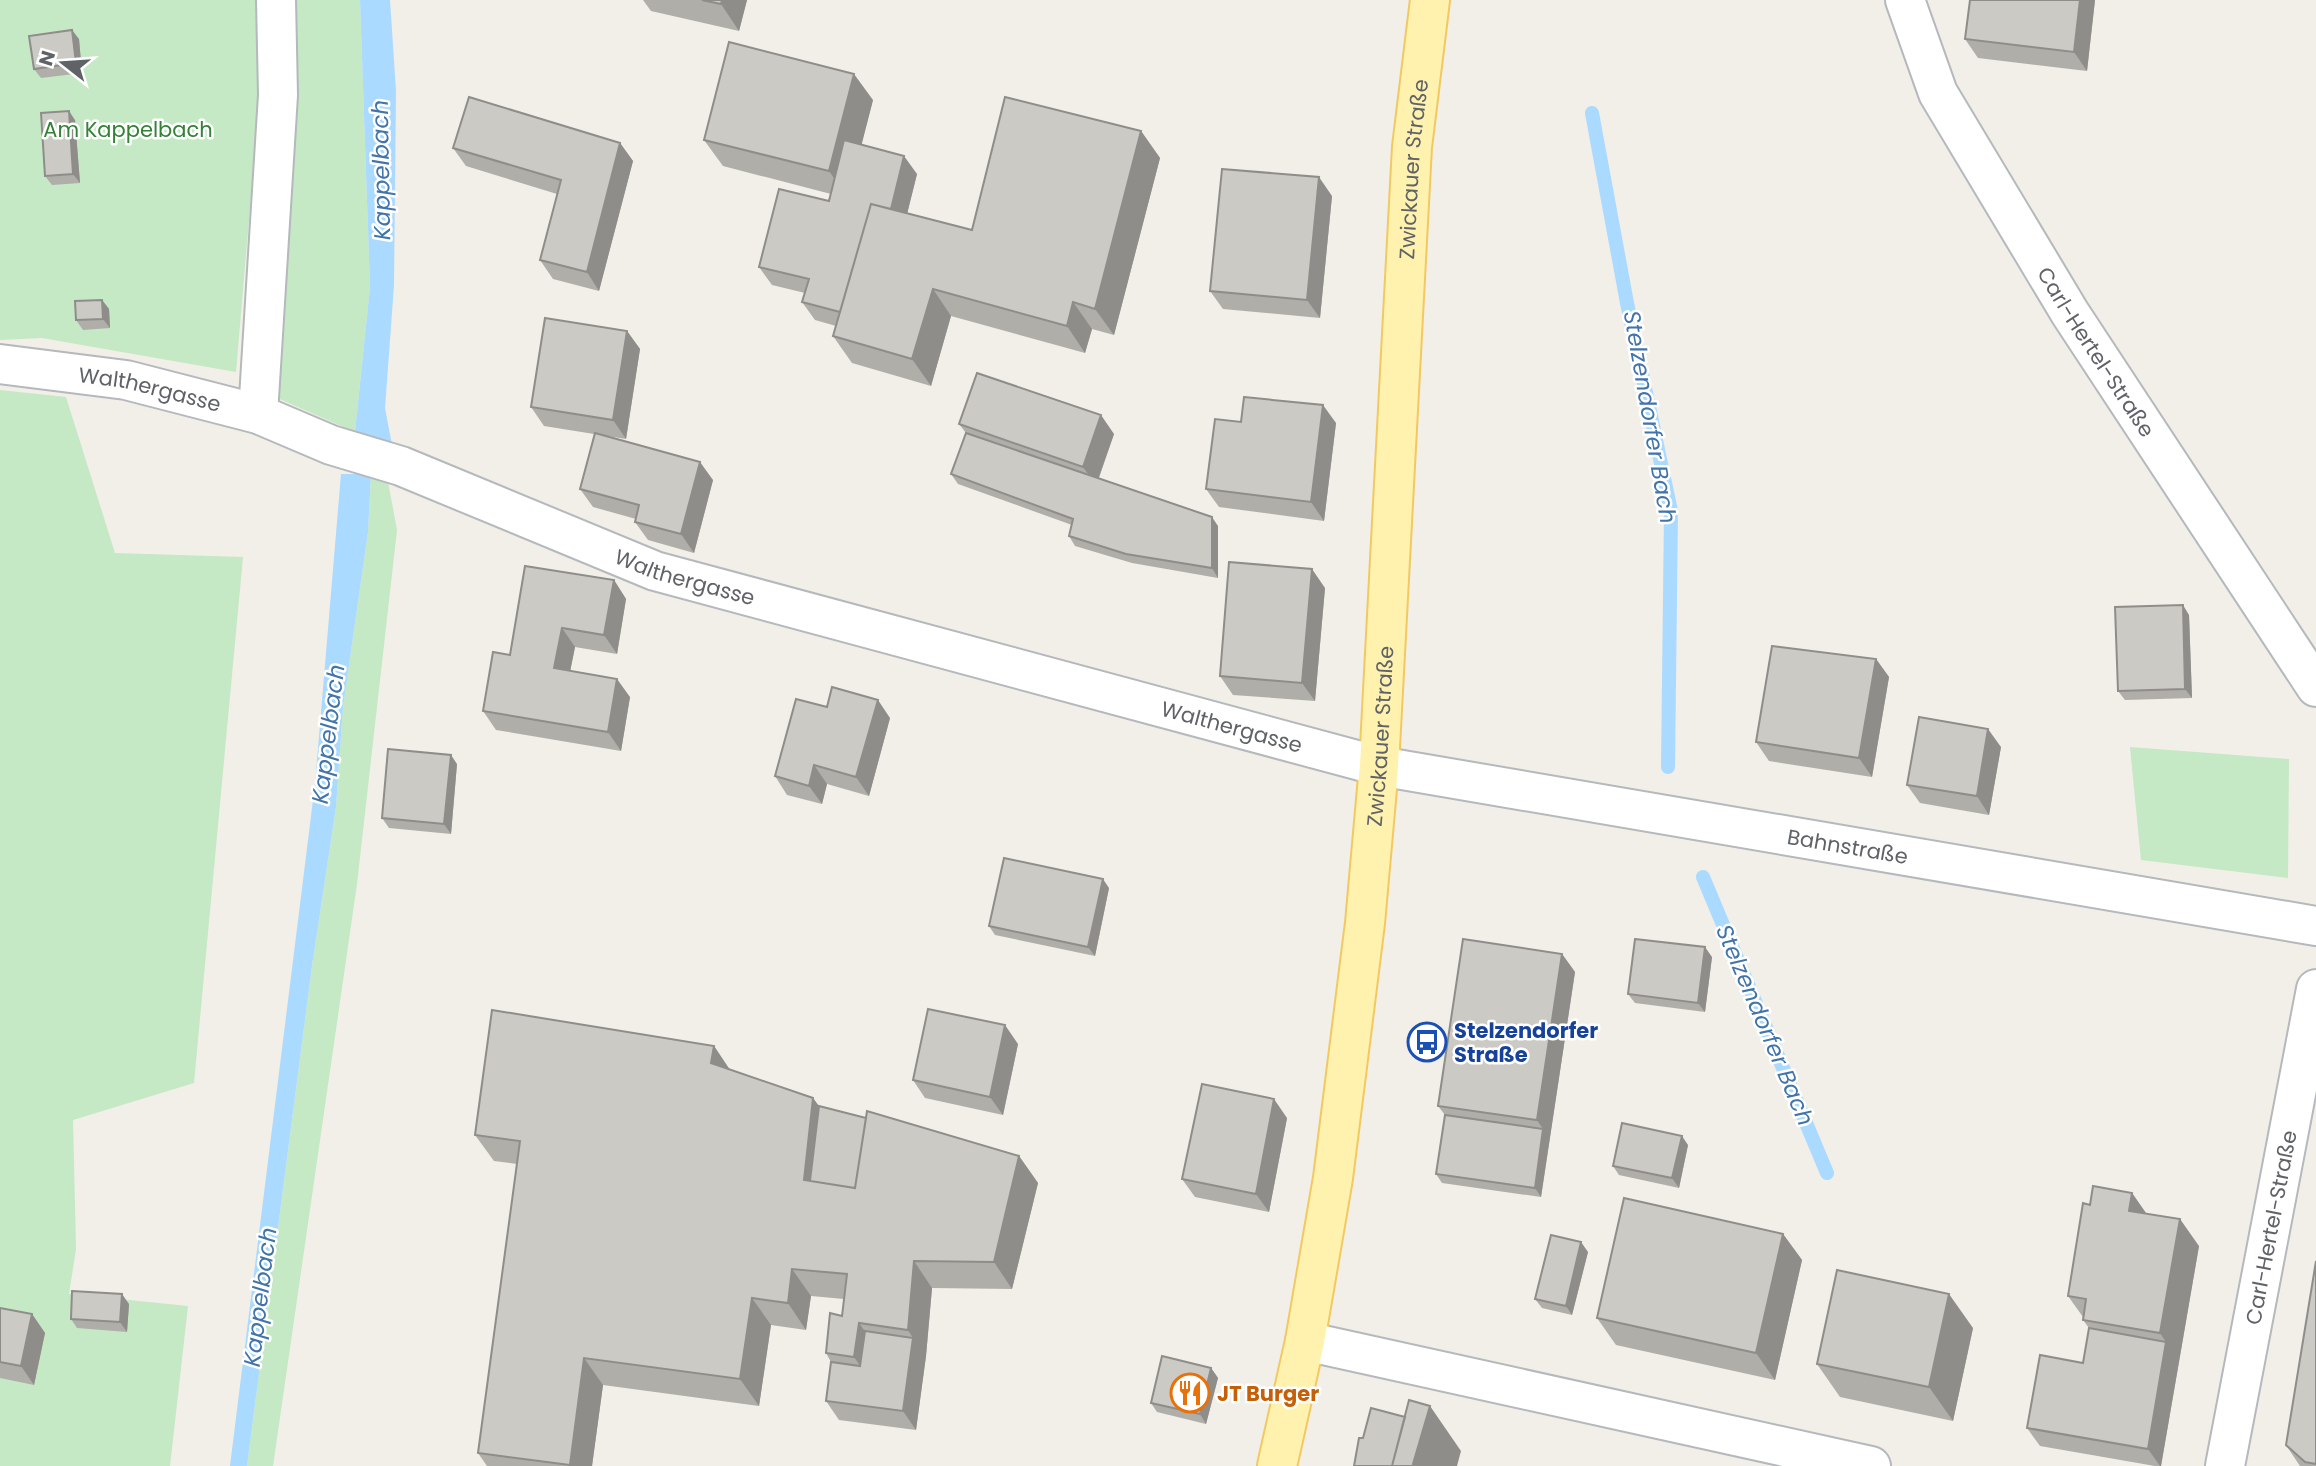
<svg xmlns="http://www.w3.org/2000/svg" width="2316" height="1466" font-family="Poppins,sans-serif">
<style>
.green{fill:#c5e8c5}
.water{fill:#aadaff}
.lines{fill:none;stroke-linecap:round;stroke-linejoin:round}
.stream{stroke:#aadaff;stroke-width:14}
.minor-casing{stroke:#b5b8bc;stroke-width:42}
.major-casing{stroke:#f2c960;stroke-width:42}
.minor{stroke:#fff;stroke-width:38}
.major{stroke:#fff2af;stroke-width:38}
.wall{fill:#afaea9}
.shaded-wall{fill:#8f8d8a}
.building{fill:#cccac5;stroke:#8f8d8a;stroke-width:2}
.labels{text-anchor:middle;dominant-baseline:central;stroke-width:5;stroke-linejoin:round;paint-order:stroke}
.park-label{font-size:21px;fill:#348238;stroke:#fff}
.street-label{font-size:21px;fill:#5f6368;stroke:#fff}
.transit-label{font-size:21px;font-weight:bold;fill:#164399;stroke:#fff;text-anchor:start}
.food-label{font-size:21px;font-weight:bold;fill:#c56008;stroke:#fff;text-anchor:start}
.water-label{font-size:23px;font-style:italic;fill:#4174aa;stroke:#fff}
</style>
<rect width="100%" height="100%" fill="#f1efe8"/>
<!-- green -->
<path class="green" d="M0,0H257L259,102L236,372L42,338L0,340Z
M286,0H360L370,287L355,432L275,397Z
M0,390L66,397L115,553L243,557L194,1083L73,1120L76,1249L69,1294L188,1306L170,1466H0Z
M371,474L388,482L397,530L357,884L273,1466H247L312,966L336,807L343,707L368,532Z
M2130,747L2289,759L2288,878L2141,860Z"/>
<!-- water -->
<path class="water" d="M360,0H390L396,91L394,285L385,408L392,445L355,432L370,287Z
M341,474H371L368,532L343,707L336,807L312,966L247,1466H230L315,784Z"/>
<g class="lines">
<!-- stream -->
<path class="stream" d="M1592,113L1627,303L1671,511L1668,767
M1703,877L1827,1173"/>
<defs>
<g id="minor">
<path id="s1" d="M1905,0L1938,93L2070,313L2316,687"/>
<path id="s2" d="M0,364L126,380L258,414L331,445L401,466L655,571L1379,766L2316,926"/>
<path d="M258,414L278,95L276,0"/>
<path d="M1305,1341L1871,1466"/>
<path id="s3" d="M2225,1466L2316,989"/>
</g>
<g id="major">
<path id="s4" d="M1277,1466L1305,1341L1333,1178L1365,923L1379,766L1412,147L1430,0"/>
</g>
</defs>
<!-- minor casing -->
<use href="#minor" class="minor-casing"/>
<!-- major casing -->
<use href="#major" class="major-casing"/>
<!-- minor -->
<use href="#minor" class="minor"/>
<!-- major -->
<use href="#major" class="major"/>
</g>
<!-- wall -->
<path class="wall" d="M643,0H747L739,31L651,11Z
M2095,0L2087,71L1978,58L1965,39Z
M79,39L82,73L41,78L34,69Z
M873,100L861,145L917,174L907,214L972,230L1141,131L1160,158L1114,335L1092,329L1085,353L951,316L931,386L852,363L833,336L836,326L815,320L802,302L805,293L772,285L759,267L829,201L831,194L723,166L704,140Z
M75,120L80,183L52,185L45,176Z
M620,143L633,161L599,291L553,279L540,260L557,194L466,166L453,148Z
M1332,196L1320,318L1223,309L1210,291Z
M102,300L109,309L110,328L83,330L76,320Z
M627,331L640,349L626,439L601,435L713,480L694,553L648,540L635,522L636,519L593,507L580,489L594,434L544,426L531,407Z
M1241,422L1336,423L1324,521L1219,507L1206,489Z
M959,424L1114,434L1099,478L1218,526V578L1132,563L1075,546L1069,536L1072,525L958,484L951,474L966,433Z
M614,580L626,599L617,654L575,647L570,671L630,697L621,751L496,730L483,711L510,655Z
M1325,588L1315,701L1233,695L1220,676Z
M2189,615L2192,698L2125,700L2118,691Z
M1876,659L1889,677L1872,777L1769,761L1756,742Z
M827,707L890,718L869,796L827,784L822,804L787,795L775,776Z
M2001,747L1989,815L1920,803L1907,785Z
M457,764L451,834L389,828L382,818Z
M1109,888L1095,956L995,935L989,926Z
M1562,954L1575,972L1541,1197L1442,1183L1436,1174L1445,1115L1438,1106Z
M1712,957L1705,1012L1635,1003L1628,994Z
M1018,1044L1003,1115L925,1098L913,1080Z
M714,1046L730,1070L813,1098L819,1106L1019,1156L1038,1183L1012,1289L932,1288L926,1356L916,1430L839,1420L826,1401L831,1362L826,1353L842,1316L844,1299L811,1296L806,1330L771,1325L759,1406L603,1385L592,1466H487L478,1453L517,1164L494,1161L475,1135Z
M1287,1118L1269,1212L1195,1197L1182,1179Z
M1688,1145L1679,1188L1619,1175L1613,1166Z
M2132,1193L2146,1213L2199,1246L2161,1466H2155L2040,1446L2027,1428L2083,1363L2089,1328L2083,1320V1317L2068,1296L2090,1205Z
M1783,1234L1802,1260L1775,1380L1616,1345L1597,1318Z
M1588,1252L1572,1315L1542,1308L1535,1299Z
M2316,1261V1466H2300L2286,1445Z
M129,1304L127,1332L77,1328L71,1319Z
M0,1308L32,1314L45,1333L34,1385L0,1378Z
M1973,1328L1953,1421L1840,1397L1817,1364Z
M1211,1368L1218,1378L1206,1424L1157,1412L1151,1403Z"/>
<!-- shaded-wall -->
<path class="shaded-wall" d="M722,0H747L739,31L721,4Z
M2080,0H2095L2087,71L2074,52Z
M72,30L79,39L82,73L76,63Z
M854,74L873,100L848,198L829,171Z
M69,111L75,120L80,183L73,174Z
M1141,131L1160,158L1114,335L1095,309Z
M620,143L633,161L599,291L587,272Z
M904,156L917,174L902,234L889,216Z
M1319,177L1332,196L1320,318L1307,300Z
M933,289L951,316L931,386L912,359Z
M102,300L109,309L110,328L103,319Z
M1073,302L1092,329L1085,353L1067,326Z
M627,331L640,349L626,439L613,420Z
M1323,405L1336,423L1324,521L1311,502Z
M1101,415L1114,434L1096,485L1083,467Z
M700,462L713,480L694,553L681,534Z
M1212,517L1218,526V578L1212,568Z
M1312,569L1325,588L1315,701L1302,683Z
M614,580L626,599L617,654L604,635Z
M2183,605L2189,615L2192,698L2185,689Z
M562,628L575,647L567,687L554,668Z
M1876,659L1889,677L1872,777L1859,758Z
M617,679L630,697L621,751L608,732Z
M878,700L890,718L869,796L856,777Z
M1988,729L2001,747L1989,815L1977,796Z
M451,755L457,764L451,834L444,824Z
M814,765L827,784L822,804L809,786Z
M1103,879L1109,888L1095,956L1088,947Z
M1705,947L1712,957L1705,1012L1698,1003Z
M1562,954L1575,972L1541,1197L1535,1188L1543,1129L1537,1120Z
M1005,1025L1018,1044L1003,1115L990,1097Z
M714,1046L732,1073L711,1063Z
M813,1098L832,1125L824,1191L804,1180Z
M1274,1099L1287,1118L1269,1212L1256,1194Z
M1682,1136L1688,1145L1679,1188L1672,1178Z
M1019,1156L1038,1183L1012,1289L994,1262Z
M2132,1193L2150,1219L2129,1211Z
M2180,1219L2199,1246L2161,1466H2160L2148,1449L2166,1342L2160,1333Z
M1783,1234L1802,1260L1775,1380L1756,1353Z
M1581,1242L1588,1252L1572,1315L1566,1306Z
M914,1261L932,1288L926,1356L916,1430L903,1411L913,1338L908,1330Z
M792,1269L811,1296L806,1330L788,1303Z
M122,1294L129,1304L127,1332L120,1322Z
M1949,1294L1973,1328L1953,1421L1929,1387Z
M752,1298L771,1325L759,1406L740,1379Z
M32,1314L45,1333L34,1385L21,1366Z
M859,1323L878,1350L873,1384L854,1357Z
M584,1358L603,1385L592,1466H570Z
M1211,1368L1218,1378L1206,1424L1200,1414Z
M1430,1406L1461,1451L1457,1466H1414L1413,1464Z"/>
<!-- building -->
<path class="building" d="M702,0H722L721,4Z
M1970,0H2080L2074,52L1965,39Z
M72,30L76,63L34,69L29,36Z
M729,42L854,74L829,171L704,140Z
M469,97L620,143L587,272L540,260L561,180L453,148Z
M1005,97L1141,131L1095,309L1073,302L1067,326L933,289L912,359L833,336L871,204L972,230Z
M69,111L73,174L45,176L41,113Z
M844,140L904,156L891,209L871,204L840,312L802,302L809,279L759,267L779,189L829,201Z
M1222,169L1319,177L1307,300L1210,291Z
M102,300L103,319L76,320L75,301Z
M545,318L627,331L613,420L531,407Z
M977,373L1101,415L1083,467L959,424Z
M1244,397L1323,405L1311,502L1206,489L1215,419L1241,422Z
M595,433L700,462L681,534L635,522L639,505L580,489Z
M966,433L1212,517V568L1126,554L1069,536L1073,519L951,474Z
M1229,562L1312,569L1302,683L1220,676Z
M525,566L614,580L604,635L562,628L554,668L617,679L608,732L483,711L493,652L510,655Z
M2183,605L2185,689L2118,691L2115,607Z
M1772,646L1876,659L1859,758L1756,742Z
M832,687L878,700L856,777L814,765L809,786L775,776L796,699L827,707Z
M1919,717L1988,729L1977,796L1907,785Z
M388,749L451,755L444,824L382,818Z
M1004,858L1103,879L1088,947L989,926Z
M1463,939L1562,954L1537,1120L1438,1106Z
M1635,939L1705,947L1698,1003L1628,994Z
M928,1009L1005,1025L990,1097L913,1080Z
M492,1010L714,1046L711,1063L813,1098L804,1180L855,1188L867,1111L1019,1156L994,1262L914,1261L908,1330L859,1323L854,1357L826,1353L830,1313L842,1316L847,1274L792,1269L788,1303L752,1298L740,1379L584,1358L570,1465L478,1453L520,1141L475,1135Z
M1202,1084L1274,1099L1256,1194L1182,1179Z
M819,1106L866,1118L855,1188L810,1181Z
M1445,1115L1543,1129L1535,1188L1436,1174Z
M1622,1123L1682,1136L1672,1178L1613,1166Z
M2093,1186L2132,1193L2129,1211L2180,1219L2160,1333L2083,1320L2086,1299L2068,1296L2083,1203L2090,1205Z
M1624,1198L1783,1234L1756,1353L1597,1318Z
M1551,1235L1581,1242L1566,1306L1535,1299Z
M2316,1261V1464L2305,1462L2286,1445Z
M1837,1270L1949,1294L1929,1387L1817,1364Z
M72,1291L122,1294L120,1322L71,1319Z
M0,1308L32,1314L21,1366L0,1362Z
M2089,1328L2166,1342L2148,1449L2027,1428L2040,1355L2083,1363Z
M865,1331L913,1338L903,1411L826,1401L831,1362L860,1366Z
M1162,1356L1211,1368L1200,1414L1151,1403Z
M1409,1400L1430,1406L1413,1464L1421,1466H1392Z
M1371,1408L1405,1417L1392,1466H1354L1359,1438H1363Z"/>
<!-- icons -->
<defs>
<symbol id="bus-ring" viewBox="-11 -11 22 22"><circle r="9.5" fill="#fff" stroke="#1a4fb4" stroke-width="1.5"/><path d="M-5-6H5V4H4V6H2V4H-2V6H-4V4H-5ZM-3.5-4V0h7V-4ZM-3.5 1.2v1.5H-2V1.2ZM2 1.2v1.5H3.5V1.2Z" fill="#1a4fb4"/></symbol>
<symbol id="restaurant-ring" viewBox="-11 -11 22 22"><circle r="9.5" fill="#fff" stroke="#e8710a" stroke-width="1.5"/><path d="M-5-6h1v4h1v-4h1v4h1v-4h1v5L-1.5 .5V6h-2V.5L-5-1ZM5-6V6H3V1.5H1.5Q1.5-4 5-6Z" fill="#e8710a"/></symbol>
</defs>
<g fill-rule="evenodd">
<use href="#bus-ring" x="1405" y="1020" width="44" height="44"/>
<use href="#restaurant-ring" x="1168" y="1371" width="44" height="44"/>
</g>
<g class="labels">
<!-- park labels -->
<g class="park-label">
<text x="128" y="129">Am Kappelbach</text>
</g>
<!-- street labels -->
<g class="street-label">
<text stroke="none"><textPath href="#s4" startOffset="1306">Zwickauer Straße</textPath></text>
<text stroke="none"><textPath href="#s1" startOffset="402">Carl-Hertel-Straße</textPath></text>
<text stroke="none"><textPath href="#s2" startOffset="152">Walthergasse</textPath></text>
<text stroke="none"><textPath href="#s2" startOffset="721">Walthergasse</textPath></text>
<text stroke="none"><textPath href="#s2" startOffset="1288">Walthergasse</textPath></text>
<text stroke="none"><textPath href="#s4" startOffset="738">Zwickauer Straße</textPath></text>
<text stroke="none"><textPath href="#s2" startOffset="1916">Bahnstraße</textPath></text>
<text stroke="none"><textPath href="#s3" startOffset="243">Carl-Hertel-Straße</textPath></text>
</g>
<!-- transit labels -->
<g class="transit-label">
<text x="1454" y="1030">Stelzendorfer<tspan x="1454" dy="24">Straße</tspan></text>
</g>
<!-- food labels -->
<g class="food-label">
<text x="1217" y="1393">JT Burger</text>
</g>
<!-- water labels -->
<g class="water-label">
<text transform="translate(381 170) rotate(-91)">Kappelbach</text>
<text transform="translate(1650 417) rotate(80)">Stelzendorfer Bach</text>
<text transform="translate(328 734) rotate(-83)">Kappelbach</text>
<text transform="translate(1765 1025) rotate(67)">Stelzendorfer Bach</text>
<text transform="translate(260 1297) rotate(-83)">Kappelbach</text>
</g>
</g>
<!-- north arrow -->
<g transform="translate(63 63) rotate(287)" stroke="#ffffff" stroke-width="5" paint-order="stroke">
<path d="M0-5L12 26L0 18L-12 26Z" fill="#5f6368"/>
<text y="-10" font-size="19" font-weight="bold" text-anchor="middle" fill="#5f6368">N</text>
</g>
</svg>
